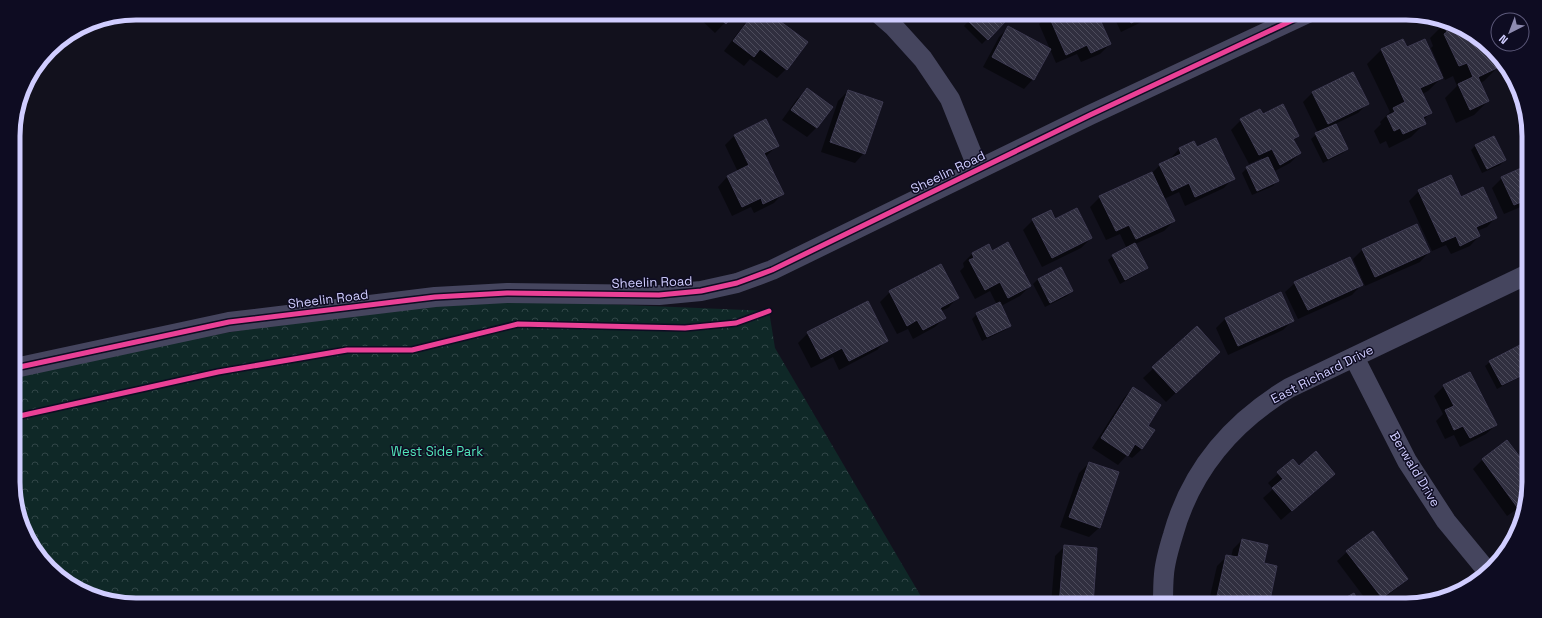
<svg xmlns="http://www.w3.org/2000/svg" width="1542" height="618" font-family="'Space Grotesk',sans-serif">
<style>
.park{fill:url(#park-crowns)}
.shadow{fill:#0007}
.building{fill:url(#building-back-hatch);stroke:#3d3a51}
.lines{fill:none;stroke-linecap:round;stroke-linejoin:round}
.street{stroke:#45455e;stroke-width:20}
.cycleway-casing{stroke:#0e0c22;stroke-width:8}
.cycleway{stroke:#ea4096;stroke-width:5}
.labels{text-anchor:middle;dominant-baseline:central;stroke-width:3;stroke-linejoin:round;paint-order:stroke}
.street-label{font-size:13px;fill:#d0cdff;stroke:#0e0c22}
.park-label{font-size:13px;fill:#52e6b9;stroke:#0e0c22}
.rim{fill:none;stroke:#d0cdff;stroke-width:5}
</style>
<defs>
<pattern id="park-crowns" width="20" height="18" patternUnits="userSpaceOnUse"><rect width="20" height="18" fill="#0f2827"/><path d="M2 6a3 3 0 1 1 6 0M12 15a3 3 0 1 1 6 0" fill="none" stroke="#314647"/></pattern>
<pattern id="building-back-hatch" width="6" height="6" patternUnits="userSpaceOnUse"><rect width="6" height="6" fill="#302f3f"/><path d="M-1 5l2 2M0 0l6 6M5-1l2 2" fill="none" stroke="#4d4c5c"/></pattern>
</defs>
<rect width="100%" height="100%" fill="#12111d"/>
<!-- park -->
<path class="park" d="M435,297L769,311L775,348L926,605H136L96,598L43,563L15,506V369Z"/>
<!-- shadow -->
<path class="shadow" d="M694,13H734L715,33Z
M753,13H768L786,69L777,78L750,59L744,66L724,51Z
M976,13L1004,22L982,44L964,26Z
M1112,13H1160L1121,32Z
M1048,15L1110,44L1100,54L1081,62L1077,54L1056,63L1039,24Z
M1449,22L1495,53L1493,55L1498,67L1484,81L1480,83L1488,101L1474,115L1456,123L1445,98L1457,86L1453,76L1445,80L1443,76L1428,91L1422,94L1431,113L1423,120L1425,123L1411,137L1389,148L1386,141L1380,144L1374,131L1381,124L1380,122L1390,112L1367,64L1381,50L1402,40L1406,49L1441,75H1443L1431,48L1433,46L1430,38L1444,24Z
M1009,27L1033,79L1024,89L983,67L999,37Z
M807,90L831,107L816,128L807,137L782,120L797,99Z
M848,91L864,153L855,163L821,152L838,101Z
M1312,93L1368,103L1358,113L1335,124L1347,149L1343,153L1323,163L1311,139L1318,133L1303,102Z
M1262,115L1298,135L1293,141L1300,153L1290,163L1273,172L1277,181L1273,186L1252,195L1242,173L1247,168L1263,160L1262,158L1249,164L1231,130L1241,120Z
M766,120L778,145L765,157L783,193L774,203L754,213L751,207L732,216L718,187L727,177L738,172L725,145L734,136Z
M1194,142L1197,148L1233,178L1224,188L1185,206L1179,192L1164,199L1174,221L1164,231L1135,244L1147,268L1142,272L1120,284L1108,260L1113,256L1127,249L1120,234L1106,240L1090,207L1100,197L1152,173L1160,165L1170,160V159L1179,149Z
M1476,145L1505,160L1500,165L1482,173L1471,150Z
M1528,166V204L1504,214L1492,188L1502,178Z
M1419,191L1461,199L1496,217L1487,227L1477,231L1479,236L1470,246L1451,254L1446,245L1432,251L1409,201Z
M1033,220L1055,221L1091,238L1081,248L1042,267L1023,230Z
M989,246L992,252L1030,286L1020,296L1001,306L1010,325L1005,330L982,341L972,319L977,314L997,305L990,291L975,299L960,271L964,267L963,263L972,254Z
M1362,250L1429,252L1420,262L1365,286L1353,259Z
M1060,268L1072,291L1067,296L1045,307L1033,284L1038,279Z
M1295,283L1361,285L1352,295L1298,319L1285,292Z
M890,292L957,298L948,308L941,311L944,318L935,327L913,339L908,329L897,334L880,302Z
M1226,318L1292,321L1283,330L1228,355L1216,328Z
M1197,328L1209,361L1166,402L1143,378Z
M808,333L887,340L877,350L839,370L833,357L811,368L798,343Z
M1490,362L1529,363V372L1497,389L1485,366Z
M1444,386L1496,425L1486,434L1460,447L1454,435L1445,439L1436,421L1443,414L1434,396Z
M1133,388L1147,426L1142,449L1132,458L1127,455L1118,465L1092,448L1124,398Z
M1507,441L1529,471V482L1526,503L1507,516L1473,469L1482,460Z
M1293,460L1299,467L1334,474L1281,520L1263,498L1273,489L1268,483Z
M1089,463L1099,528L1089,537L1060,527L1079,473Z
M1242,540L1263,564L1268,605H1208L1217,566L1227,556L1231,557L1233,549Z
M1065,546L1092,605H1051L1055,556Z
M1347,552L1407,578L1397,588L1375,605H1370L1337,561Z"/>
<!-- building -->
<path class="building" d="M714,13H735L726,24Z
M754,13H769L808,42L787,70L760,49L754,57L733,41Z
M975,13H996L1005,22L988,40L968,21Z
M1050,13H1097L1111,44L1091,53L1087,45L1066,55L1048,14Z
M1126,13H1151L1131,23Z
M1448,21L1492,50L1499,67L1478,77L1489,101L1470,110L1458,84L1473,77L1467,63L1459,66L1444,34L1447,32L1443,24Z
M1008,26L1051,49L1034,80L992,57Z
M1403,39L1407,47L1425,39L1443,78L1420,88L1432,113L1423,117L1426,124L1403,134L1400,128L1394,131L1387,116L1395,112L1393,108L1405,102L1381,49Z
M1353,72L1369,104L1328,124L1312,92Z
M807,88L833,107L817,128L791,110Z
M848,90L883,102L865,154L830,142Z
M1283,104L1299,136L1293,139L1301,153L1280,165L1272,149L1259,155L1240,119L1260,109L1263,114Z
M766,119L779,146L764,153L784,194L763,204L761,198L742,207L727,176L749,165L734,135Z
M1336,124L1348,149L1328,159L1315,133Z
M1494,136L1506,160L1487,169L1475,145Z
M1216,138L1235,179L1195,197L1189,183L1172,191L1159,164L1181,154L1179,148L1194,141L1197,147Z
M1268,157L1279,181L1257,191L1246,167Z
M1528,165V199L1514,205L1501,177Z
M1152,172L1175,221L1136,239L1129,225L1116,231L1099,196Z
M1451,175L1461,197L1483,187L1497,218L1476,227L1480,236L1460,246L1456,236L1442,242L1418,190Z
M1077,208L1092,238L1052,258L1032,219L1051,210L1055,219Z
M1417,224L1430,252L1375,277L1362,249Z
M1008,242L1031,286L1008,298L1000,282L985,290L969,260L974,258L972,253L989,244L992,251Z
M1135,243L1148,268L1125,280L1112,255Z
M1350,257L1363,285L1308,310L1294,282Z
M941,264L959,298L940,308L946,318L923,330L917,320L907,326L889,291Z
M1061,267L1073,291L1050,303L1038,279Z
M1281,292L1294,321L1238,346L1225,318Z
M868,301L888,341L849,361L842,348L821,359L807,332Z
M1000,302L1011,326L987,337L976,313Z
M1197,326L1220,352L1176,393L1152,367Z
M1520,345L1529,361V372L1502,385L1489,361Z
M1470,372L1497,425L1470,438L1463,426L1454,430L1445,410L1454,406L1443,385Z
M1133,387L1161,405L1148,426L1155,430L1142,449L1135,444L1128,456L1101,438Z
M1507,440L1529,469V482L1526,501L1517,507L1482,459Z
M1316,451L1335,474L1292,511L1272,488L1283,479L1277,472L1293,459L1299,466Z
M1089,462L1119,472L1100,528L1069,517Z
M1373,531L1408,579L1382,598L1346,551Z
M1242,539L1268,545L1264,563L1277,566L1269,605H1258L1217,596L1226,555L1238,557Z
M1064,545L1097,548L1093,605H1059Z
M1354,593L1360,605H1332Z
M1422,599L1425,603L1417,604Z"/>
<g class="lines">
<!-- street -->
<path class="street" d="M878,13L894,27L923,59L950,99L978,169
M1354,357L1407,461L1446,521L1488,572
M15,368L229,322L435,297L507,293L659,295L701,291L737,283L772,270L1090,115L1308,13
M1163,605C1163,595 1163,584 1164,574C1165,561 1169,548 1173,535C1191,470 1231,423 1289,388L1528,274"/>
<defs>
<path id="cycleway" d="M15,368L229,322L435,297L507,293L659,295L701,291L737,283L772,270L1090,115L1308,13
M15,417L218,372L347,350H412L518,324L685,328L736,323L769,311"/>
</defs>
<!-- cycleway casing -->
<use href="#cycleway" class="cycleway-casing"/>
<!-- cycleway -->
<use href="#cycleway" class="cycleway"/>
</g>
<g class="labels">
<!-- street labels -->
<g class="street-label">
<text transform="translate(948 172) rotate(-26)">Sheelin Road</text>
<text transform="translate(652 282) rotate(-2)">Sheelin Road</text>
<text transform="translate(328 299) rotate(-7)">Sheelin Road</text>
<text transform="translate(1322 374) rotate(-27)">East Richard Drive</text>
<text transform="translate(1415 469) rotate(59)">Berwald Drive</text>
</g>
<!-- park labels -->
<g class="park-label">
<text x="437" y="451">West Side Park</text>
</g>
</g>
<!-- crop -->
<path d="M0 0H1542V618H0ZM136 20H1406A116 116 0 0 1 1522 136V482A116 116 0 0 1 1406 598H136A116 116 0 0 1 20 482V136A116 116 0 0 1 136 20Z" fill="#0e0c22" fill-rule="evenodd"/>
<path class="rim" d="M136 20H1406A116 116 0 0 1 1522 136V482A116 116 0 0 1 1406 598H136A116 116 0 0 1 20 482V136A116 116 0 0 1 136 20Z"/>
<!-- north arrow -->
<g transform="translate(1510 32) rotate(222)"><circle r="19" fill="#0e0c22" stroke="#5c597a"/>
<path d="M0-3L7 15L0 10L-7 15Z" fill="#8e8bb0"/>
<text y="-6" font-size="11" font-weight="bold" text-anchor="middle" fill="#d0cdff">N</text>
</g>
</svg>
